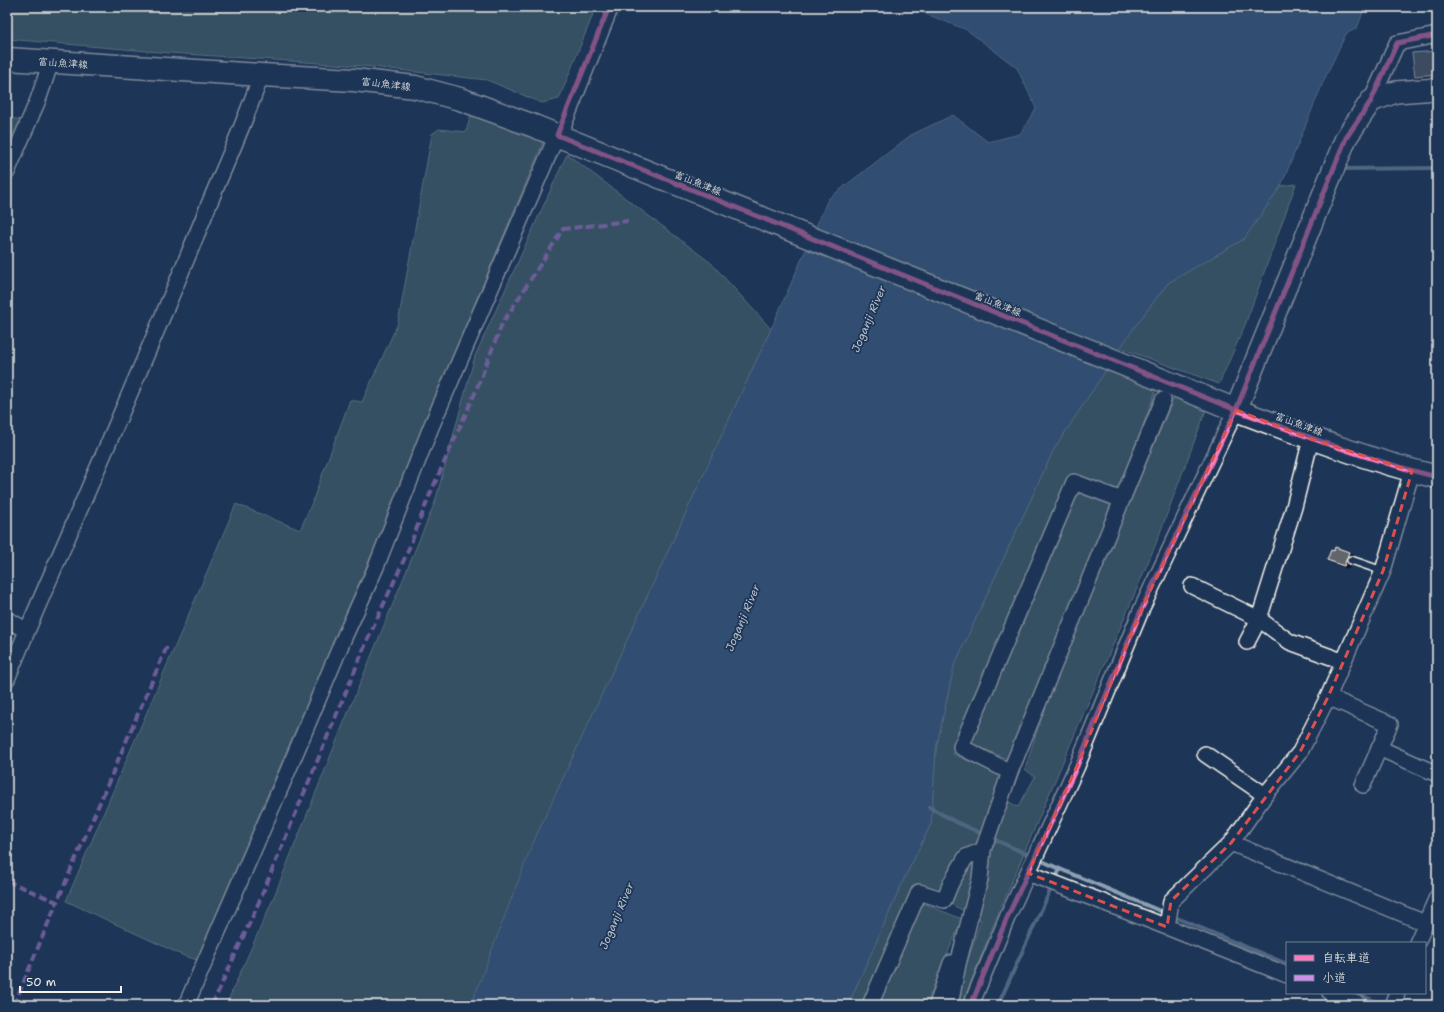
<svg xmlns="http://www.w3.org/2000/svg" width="1444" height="1012" font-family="'Shantell Sans','Klee One',sans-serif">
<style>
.green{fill:#53716f;stroke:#a4b1ac}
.water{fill:#496c90;stroke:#8da1b3}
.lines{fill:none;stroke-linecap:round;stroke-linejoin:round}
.stream{stroke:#8da1b3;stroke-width:4}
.building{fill:#62666c;stroke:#f4f1e8;filter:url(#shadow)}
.lane-casing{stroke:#f4f1e8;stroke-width:10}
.street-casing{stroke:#f4f1e8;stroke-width:18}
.secondary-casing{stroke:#f4f1e8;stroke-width:24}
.primary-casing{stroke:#f4f1e8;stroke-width:25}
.lane{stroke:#1d3557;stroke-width:7}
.street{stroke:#1d3557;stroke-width:15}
.secondary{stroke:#1d3557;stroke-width:21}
.primary{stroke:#1d3557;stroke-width:22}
.quiet{stroke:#ce8fe9;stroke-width:4;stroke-dasharray:8 4;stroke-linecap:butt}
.cycleway-casing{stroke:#1d3557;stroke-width:8}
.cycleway{stroke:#fd7abc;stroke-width:5}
.marked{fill:none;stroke:#dc504e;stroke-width:3;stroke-dasharray:8 5;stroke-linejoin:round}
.labels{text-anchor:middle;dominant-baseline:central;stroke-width:3.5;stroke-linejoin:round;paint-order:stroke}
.street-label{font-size:10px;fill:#f4f1e8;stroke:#1d3557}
.water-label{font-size:11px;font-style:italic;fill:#b8c2c9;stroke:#1d3557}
</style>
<defs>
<filter id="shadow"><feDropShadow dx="4.5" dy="2.5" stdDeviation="0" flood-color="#0009"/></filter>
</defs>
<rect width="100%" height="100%" fill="#1d3557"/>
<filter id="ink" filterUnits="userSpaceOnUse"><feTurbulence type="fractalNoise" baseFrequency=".025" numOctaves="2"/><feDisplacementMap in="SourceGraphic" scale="8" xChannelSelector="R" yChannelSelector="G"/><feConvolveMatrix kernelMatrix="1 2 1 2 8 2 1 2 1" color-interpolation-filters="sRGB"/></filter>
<g filter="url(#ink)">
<!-- green -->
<path class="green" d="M7,7H596L559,99L542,103L487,80L363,66L170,53L7,39Z
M472,111L544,140L467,322L397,496L264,803L200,961L182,955L66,901L236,504L300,530L311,505L350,400L362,402L398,323L432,134L439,129L466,132Z
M7,118L23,120L7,160Z
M567,154L711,263L771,329L535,839L472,1005H226L273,899L349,710L435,502L475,356Z
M1296,184L1245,325L1219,384L1120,348L1133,329L1168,283L1244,239L1281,186Z
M1107,368L1156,390L1119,491L1070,476L953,754L1002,776L996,795L1018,807L1035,777L1025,769L1049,693L1174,397L1206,410L1155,546L993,926L962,1005H958L962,978L981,920L917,886L864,1005H848L904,879L931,824L936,749L954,666L1054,449Z
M1076,489L1116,504L1007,759L968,742Z
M922,903L962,919L926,1005H877Z"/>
<!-- water -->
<path class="water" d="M908,7H1365L1357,28L1346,34L1324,80L1281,186L1244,239L1168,283L1133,329L1054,449L954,666L936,749L931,824L904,879L848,1005H471L531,847L771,329L828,199L911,135L953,115L988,142L1020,134L1036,108L1017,68L967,30Z"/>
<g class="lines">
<!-- stream -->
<path class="stream" d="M1341,169L1437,168
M929,807L956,822L985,835
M991,838L1060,869L1287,964
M1356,993L1384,1005
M998,1005L1060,869"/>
</g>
<!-- building -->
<path class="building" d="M1437,51V74L1415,76L1412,53Z
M1335,547L1349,552L1344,566L1327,560L1331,550L1334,551Z"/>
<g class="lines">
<defs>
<path id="lane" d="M564,135L615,7
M1351,560L1383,571"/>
<path id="street" d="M1371,101L1397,43L1437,35
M7,172L38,100L51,62
M1122,500L1074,482L961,747L1010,772L1163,400
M1192,586L1259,619L1290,642L1342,661
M7,619L27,631
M1247,642L1259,619L1294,507L1311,439
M7,679L27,631C86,494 147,357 203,219C222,171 245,124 261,75
M1328,697L1390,724L1363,785
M1379,748L1437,774
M1205,754L1265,795
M1231,843L1425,923
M1028,873L1167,927L1287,975
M1167,927L1171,901L1231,843L1265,795L1300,752L1328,697L1383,571L1412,471
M1417,943L1437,897
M958,964L980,879L983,850
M1330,993L1360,1005
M186,1005L290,766L343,640L376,567L431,427L557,135
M870,1005L919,892L944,900L951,883L966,857L983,850L1010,772
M937,1005L951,963L958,964L950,1005
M971,1005L1007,918L1077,766L1142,608L1236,410
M1392,1005L1397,993"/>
<path id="secondary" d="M1236,410L1346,138L1371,101L1396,92L1437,89"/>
<path id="primary" d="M7,59L261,75L354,80L415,87L460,99L534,126L1236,410C1302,435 1368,460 1437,477"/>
</defs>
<!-- lane casing -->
<use href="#lane" class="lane-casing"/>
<!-- street casing -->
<use href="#street" class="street-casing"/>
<!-- secondary casing -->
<use href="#secondary" class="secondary-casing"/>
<!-- primary casing -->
<use href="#primary" class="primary-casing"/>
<!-- lane -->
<use href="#lane" class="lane"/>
<!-- street -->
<use href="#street" class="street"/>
<!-- secondary -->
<use href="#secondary" class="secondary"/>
<!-- primary -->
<use href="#primary" class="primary"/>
<!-- quiet -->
<path class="quiet" d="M7,881L57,902L168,644
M14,1005L57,902
M212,1005L256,909L367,641L407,553L430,494L475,393L502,324L563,229L628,221"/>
<defs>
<path id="cycleway" d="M609,7L557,135L1236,410C1302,435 1368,460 1437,477
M971,1005L1007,918L1077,766L1142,608L1236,410L1346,138L1371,101L1397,43L1437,35"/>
</defs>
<!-- cycleway casing -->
<use href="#cycleway" class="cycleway-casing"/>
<!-- cycleway -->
<use href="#cycleway" class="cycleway"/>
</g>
</g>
<!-- marked area -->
<path d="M0 0H1444V1012H0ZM1236,410L1311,439L1412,471L1383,571L1328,697L1300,752L1231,843L1171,901L1167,927L1028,873L1077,766L1142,608Z" fill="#1d3557" fill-opacity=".55" fill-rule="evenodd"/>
<path class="marked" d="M1236,410L1311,439L1412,471L1383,571L1328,697L1300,752L1231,843L1171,901L1167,927L1028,873L1077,766L1142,608Z"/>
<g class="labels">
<!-- street labels -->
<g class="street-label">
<text transform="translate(63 63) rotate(4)">富山魚津線</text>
<text transform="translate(386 84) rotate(7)">富山魚津線</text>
<text transform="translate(698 183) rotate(22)">富山魚津線</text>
<text transform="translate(998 304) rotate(22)">富山魚津線</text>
<text transform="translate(1299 424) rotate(20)">富山魚津線</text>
</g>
<!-- water labels -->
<g class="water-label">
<text transform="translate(869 319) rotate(-67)">Joganji River</text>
<text transform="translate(743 618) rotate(-67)">Joganji River</text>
<text transform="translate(617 916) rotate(-67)">Joganji River</text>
</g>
</g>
<!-- margin -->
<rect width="1444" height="1012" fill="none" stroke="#1d3557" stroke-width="24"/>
<rect x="12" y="12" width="1420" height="988" fill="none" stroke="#f4f1e8" stroke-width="1.5" filter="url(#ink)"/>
<!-- legend -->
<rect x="1286" y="942" width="140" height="52" fill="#1d3557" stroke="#738091"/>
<rect x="1294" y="955" width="20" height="6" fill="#fd7abc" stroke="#738091"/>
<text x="1322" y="962" font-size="12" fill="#f4f1e8">自転車道</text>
<rect x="1294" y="975" width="20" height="6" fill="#ce8fe9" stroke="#738091"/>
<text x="1322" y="982" font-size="12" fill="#f4f1e8">小道</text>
<!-- scale -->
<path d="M20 986v6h101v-6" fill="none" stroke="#f4f1e8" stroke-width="2"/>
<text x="26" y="986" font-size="12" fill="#f4f1e8" stroke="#1d3557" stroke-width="3" paint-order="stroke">50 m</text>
</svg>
